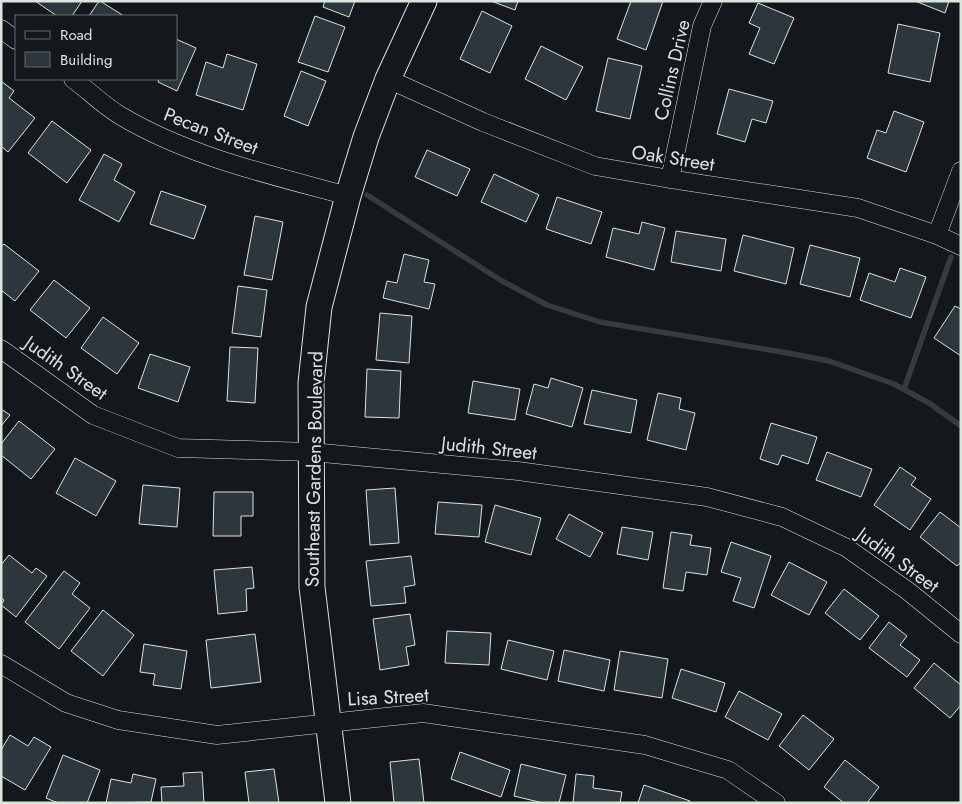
<svg xmlns="http://www.w3.org/2000/svg" width="962" height="804" font-family="Jost,sans-serif">
<style>
.lines{fill:none;stroke-linecap:round;stroke-linejoin:round}
.stream{stroke:#363b3e;stroke-width:5.5}
.building{fill:#2c363c;stroke:#d8e6dc}
.street-casing{stroke:#d8e6dc;stroke-width:19}
.secondary-casing{stroke:#d8e6dc;stroke-width:27}
.street{stroke:#14181c;stroke-width:18}
.secondary{stroke:#14181c;stroke-width:25}
.labels{text-anchor:middle;dominant-baseline:central;stroke-width:4;stroke-linejoin:round;paint-order:stroke}
.street-label{font-size:19px;fill:#d8e6dc;stroke:#14181c}
</style>
<rect width="100%" height="100%" fill="#14181c"/>
<g class="lines">
<!-- stream -->
<path class="stream" d="M367,195L502,281L547,305L600,322L788,353L829,361L894,384L929,403L961,426
M904,389L951,257"/>
</g>
<!-- building -->
<path class="building" d="M35,1H82L72,16H57Z
M99,1H100L124,16H89Z
M325,1H355L349,17L323,7Z
M491,1H518L515,10Z
M631,1H663L646,50L617,39Z
M915,1H949L945,13Z
M758,3L794,18L774,64L749,54L760,28L749,23Z
M482,11L512,26L490,73L460,59Z
M315,16L345,27L328,72L298,62Z
M898,24L940,33L930,82L888,73Z
M176,39L196,48L177,91L158,82L159,79H176Z
M541,46L583,67L566,100L525,79Z
M227,54L257,64L243,110L196,95L206,62L223,68Z
M608,58L642,66L630,119L596,111Z
M301,71L326,81L308,126L284,116Z
M1,81L14,91L9,98L35,118L8,152L1,146Z
M729,89L773,101L766,123L752,119L745,142L717,134Z
M894,111L924,122L906,172L867,158L877,130L886,133Z
M52,121L91,150L67,183L28,153Z
M427,150L470,169L457,196L415,177Z
M104,154L122,164L114,180L135,192L119,222L79,200Z
M494,174L539,195L526,222L481,202Z
M161,191L206,206L194,239L150,224Z
M557,197L602,212L591,244L546,229Z
M255,216L283,222L272,280L244,275Z
M642,222L665,228L654,270L606,257L613,228L639,234Z
M676,231L726,239L721,271L671,262Z
M743,235L794,248L786,284L734,271Z
M4,244L39,271L15,301L1,290V247Z
M810,245L860,258L850,297L800,284Z
M404,254L429,260L424,282L435,284L429,309L383,298L387,281L397,283Z
M900,268L926,277L911,318L860,300L869,273L895,282Z
M54,280L90,308L66,338L30,310Z
M238,286L267,290L261,337L232,333Z
M955,306L961,309V356L934,338Z
M380,313L412,316L409,363L376,360Z
M103,317L139,343L117,374L81,348Z
M230,347L258,348L255,403L227,401Z
M150,354L190,367L178,402L138,388Z
M367,369L401,371L399,418L365,417Z
M551,378L583,388L572,427L526,414L534,384L548,388Z
M473,381L520,389L515,420L468,413Z
M592,390L637,400L631,433L584,424Z
M658,393L681,398L679,409L695,413L686,450L647,440Z
M1,409L10,415L1,426Z
M19,421L55,449L31,479L1,455V444Z
M771,423L817,437L808,464L782,455L778,465L760,459Z
M827,452L872,469L861,497L816,480Z
M75,458L116,481L96,516L56,493Z
M900,467L916,478L911,485L931,499L910,530L874,505Z
M143,485L180,488L177,527L139,524Z
M395,488L399,543L370,545L366,490Z
M214,492H253V516H241V536H213Z
M438,502L482,505L479,537L435,534Z
M495,505L541,518L531,555L485,542Z
M940,512L961,528V562L957,566L920,537Z
M569,514L603,533L590,557L556,539Z
M622,527L653,532L648,560L617,554Z
M671,532L692,535L690,545L711,548L707,575L686,572L683,591L663,588Z
M731,542L771,556L754,608L733,601L741,578L721,572Z
M9,555L32,573L36,568L47,576L16,617L1,605L4,600L1,598V565Z
M411,556L415,585L404,587L406,603L371,606L366,561Z
M789,562L827,582L809,615L771,595Z
M252,567L254,588L246,589L247,611L218,614L214,570Z
M64,571L80,583L72,594L90,608L59,649L25,622Z
M844,589L879,616L860,640L825,613Z
M103,610L134,635L103,676L71,651Z
M410,614L415,645L406,647L409,665L380,670L373,619Z
M889,622L907,636L900,645L920,660L907,677L869,648Z
M447,631L491,633L489,665L445,663Z
M255,634L261,682L211,688L206,640Z
M508,640L554,651L547,680L501,669Z
M144,644L187,651L181,689L153,685L155,674L140,672Z
M564,650L610,660L604,691L558,681Z
M620,651L668,659L662,698L614,690Z
M934,663L961,685V705L950,718L914,688Z
M681,669L725,683L716,712L672,698Z
M739,691L782,714L768,740L725,717Z
M803,715L834,739L809,770L779,746Z
M10,735L28,746L34,737L51,747L25,790L1,776V750Z
M460,752L510,770L501,797L451,779Z
M63,755L100,770L87,803H58L46,798Z
M419,759L424,803H394L390,762Z
M845,760L879,787L867,803H844L824,787Z
M521,764L566,775L559,803H543L514,796Z
M274,769L279,803H249L245,772Z
M202,772L204,803H162L161,787L184,786L183,773Z
M133,774L156,779L151,802L106,803L111,779L131,783Z
M576,774L594,776L593,788L622,792L620,803H573Z
M644,785L690,801L689,803H638Z"/>
<g class="lines">
<defs>
<path id="street" d="M1,29L16,40
M73,79C89,91 104,106 121,116C190,157 271,175 348,196
M388,79L483,122L595,166L670,179L858,208L937,235L961,246
M670,179L702,26L713,1
M937,235L961,171
M1,349L93,415L178,448L311,452L518,471L707,497L782,517L847,548L908,591L961,634
M1,664L66,703L118,720L217,735L423,713L645,745L728,770L776,803"/>
<path id="secondary" d="M338,803L312,587L311,383L319,307L348,196L366,137L388,79L424,1"/>
</defs>
<!-- street casing -->
<use href="#street" class="street-casing"/>
<!-- secondary casing -->
<use href="#secondary" class="secondary-casing"/>
<!-- street -->
<use href="#street" class="street"/>
<!-- secondary -->
<use href="#secondary" class="secondary"/>
</g>
<g class="labels">
<!-- street labels -->
<g class="street-label">
<text transform="translate(672 70) rotate(-77)">Collins Drive</text>
<text transform="translate(211 131) rotate(21)">Pecan Street</text>
<text transform="translate(673 158) rotate(9)">Oak Street</text>
<text transform="translate(66 368) rotate(35)">Judith Street</text>
<text transform="translate(489 448) rotate(6)">Judith Street</text>
<text transform="translate(314 469) rotate(-89)">Southeast Gardens Boulevard</text>
<text transform="translate(898 560) rotate(36)">Judith Street</text>
<text transform="translate(388 697) rotate(-3)">Lisa Street</text>
</g>
</g>
<!-- border -->
<rect width="962" height="804" fill="none" stroke="#d8e6dc" stroke-width="5"/>
<!-- legend -->
<rect x="15" y="15" width="162" height="65" fill="#14181c" stroke="#626a69"/>
<rect x="25" y="31" width="25" height="8" fill="#14181c" stroke="#626a69"/>
<text x="60" y="40" font-size="15" fill="#d8e6dc">Road</text>
<rect x="25" y="52" width="25" height="15" fill="#2c363c" stroke="#626a69"/>
<text x="60" y="65" font-size="15" fill="#d8e6dc">Building</text>
</svg>
